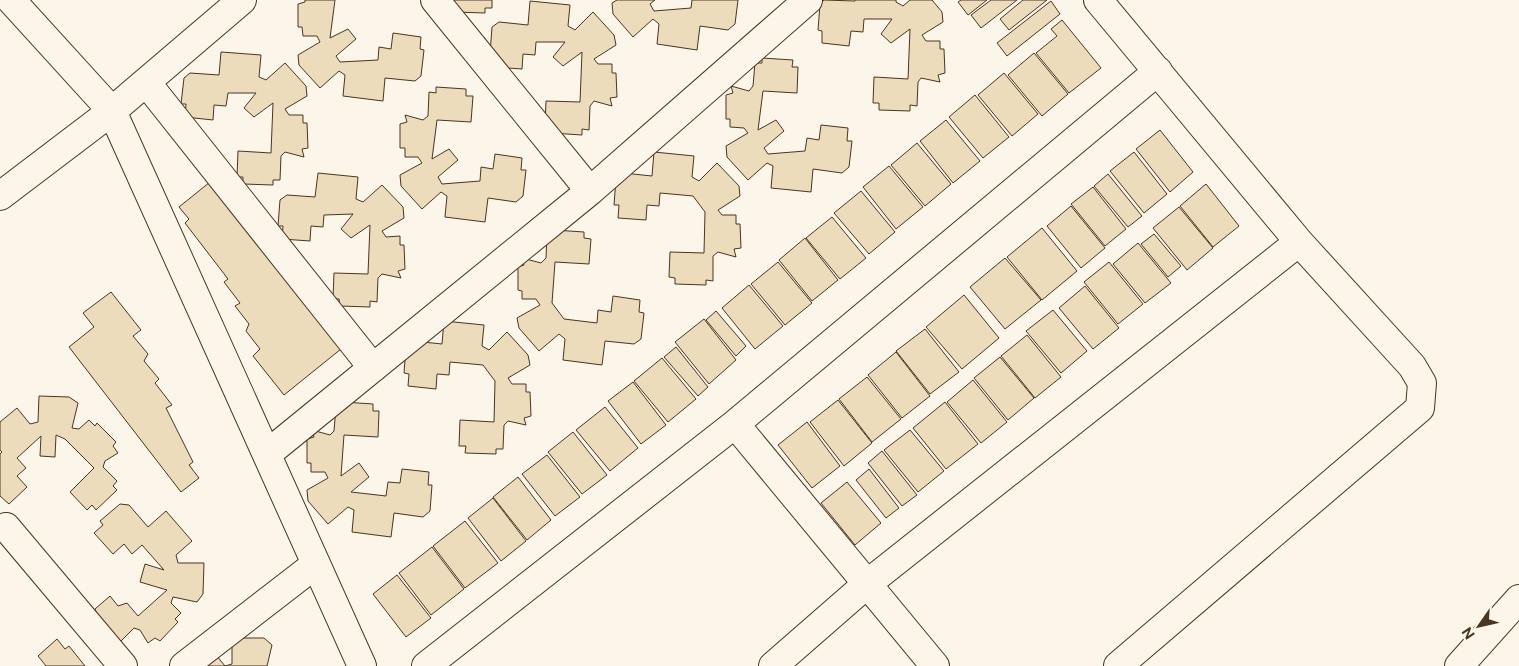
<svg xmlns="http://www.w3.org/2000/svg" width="1519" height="666" font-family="'Public Sans',sans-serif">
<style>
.building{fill:#ecdcbc;stroke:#4a3520}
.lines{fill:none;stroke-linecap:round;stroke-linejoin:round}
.street-casing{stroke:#4a3520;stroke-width:30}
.street{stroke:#fbf6e9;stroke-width:28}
</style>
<rect width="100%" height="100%" fill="#fbf6e9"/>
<!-- building -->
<path class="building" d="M305,0H335L330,38L348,29L356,39L336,56L340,62L378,60L379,47L391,49L393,33L421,37L420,49L424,50L421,76L415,81L385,78L383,101L343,96L345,75L339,71L320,88L299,65L298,55L320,42L317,36H303L302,27H298V4L305,2Z
M449,0H492V8H485V13L455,12Z
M617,0H655L650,4L654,11L691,8L692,0H738L735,24L728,30L700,26L697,50L657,44L659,24L653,19L633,37L613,14L612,3Z
M824,0L855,1V0H896V2L903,6L910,0H932L942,12L943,22L922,35L926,41H940V49H944L945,73L938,75L940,82L921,78L918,82L917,106L910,105V111L879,110V103H873L874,77L908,79L910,29L891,43L881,34L892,19H864L863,32L851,31L849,46L822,43V31L818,30L820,4Z
M961,0H987L968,15L958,2Z
M991,0H1017L981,28L971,15Z
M1023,0H1047L1009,30L1000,19Z
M530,1L570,5L568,26L575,30L593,12L614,35L616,45L594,59L598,64H612V73H616L617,97L610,98L612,106L594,101L590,106L589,130L582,129V135L552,133L545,126L546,101L580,102L582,52L563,66L553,57L565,42H536L535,55L523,54L522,69L494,67L490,54L492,27L499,22L528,25Z
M1051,1L1060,14L1007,56L997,43Z
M1062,20L1101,68L1069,93L1036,53L1057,36L1051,29Z
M221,52L261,55L259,77L266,80L285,63L306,86L307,96L285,109L289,115H303V123H307L308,148L302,149L304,157L285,152L281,156L280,180H273V185L243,184V177H237L238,151L271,153L273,103L254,117L244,108L256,93H228L226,106L214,105L213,120L185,117L186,104H181L184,78L190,73L219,75Z
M1034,53L1068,94L1042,116L1008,75Z
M762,58L793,60L792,67H798L797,93L763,91L758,130L776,120L784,131L764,148L768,154L805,151L807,138L819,140L821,125L848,128L847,141H852L849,167L842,173L813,169L811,192L771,188L773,166L767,163L748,180L727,157L726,146L748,133L744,128L730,127V119H726V95L733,93L731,86L749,91L753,86L755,63H762Z
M1004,73L1038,114L1012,136L978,95Z
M436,87L466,89V96H473L471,122L437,120L432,159L449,149L458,160L438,177L442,184L480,181L481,167L493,169L495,154L522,158L521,170H526L523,196L516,202L488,198L485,222L445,217L447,196L441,192L422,209L401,186L400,175L422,163L418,157H405V148H400V124L407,122L405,115L423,120L428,116L429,92L436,93Z
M975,95L1009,137L983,158L949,117Z
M946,120L980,161L953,183L920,141Z
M1160,130L1193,172L1170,192L1136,149Z
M917,143L951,184L925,206L891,165Z
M654,152L694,156L692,177L699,181L717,163L739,186L740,196L718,210L722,215H736V224H740L741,248L734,249L736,257L718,252L713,256V281L706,280V285L675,284V278L669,277L670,252L704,253L705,212L693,196L660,193L659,206L647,205L646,220L618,218L619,205H614L616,179L623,173L652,176Z
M1134,152L1167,194L1144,213L1110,171Z
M889,166L923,207L896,229L863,187Z
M318,173L358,177L356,199L363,202L382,185L403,207L404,218L382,231L386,237L400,236V245H404L405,269L398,271L401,278L382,274L378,278L377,302L370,301V307L340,306L339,299H333L334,273L368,274L370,225L351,238L341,229L353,214L324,215L323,227L311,226L310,241L282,239L283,226H278L280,200L287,195L315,197Z
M1108,174L1142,216L1128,227L1094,186Z
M210,182L341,349L284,395L253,356L260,349L246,331L249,324L235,306L240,303L224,282L228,279L185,223L189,219L179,207Z
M1206,184L1239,226L1213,247L1180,206Z
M1093,187L1126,229L1105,246L1071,204Z
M861,191L895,232L869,254L834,213Z
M1071,206L1105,248L1081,268L1047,226Z
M1179,207L1213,248L1187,270L1153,228Z
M832,217L866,258L840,279L806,238Z
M1042,228L1077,271L1042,300L1007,257Z
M554,230L584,232V238L591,239L589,264L555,262L552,303L564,319L597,323L598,310L611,312L613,296L640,300L639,312L644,313L641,339L634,344L605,341L602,365L563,360L565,339L559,334L539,351L519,328L517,318L540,305L536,299H522V291L518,290V267L524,265L522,258L541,263L546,258L547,235Z
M1154,234L1181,266L1168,277L1141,244Z
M805,238L838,280L812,301L779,260Z
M1138,243L1171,283L1145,303L1113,264Z
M1005,258L1041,300L1005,329L970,287Z
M778,262L812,303L785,325L751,284Z
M1109,262L1143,304L1118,324L1084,282Z
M749,285L783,326L755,349L722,308Z
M1085,286L1119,328L1093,349L1059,308Z
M111,292L141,330L133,336L148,354L144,361L159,379L155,383L172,405L166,408L193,462L189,465L199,478L181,492L69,347L94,327L83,313Z
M964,295L999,338L962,369L926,327Z
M1053,310L1087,351L1061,373L1026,331Z
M716,311L746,346L736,356L706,320Z
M704,319L736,360L709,384L675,342Z
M444,321L484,325L482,346L489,350L507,332L528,355L530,365L508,378L512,384H526V392H530L531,416L524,418L526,425L508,421L504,425L503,449H496V454L465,453L466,446H459L460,420L494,422L495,381L483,365L450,362L449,375L437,374L436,389L408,386L409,374L404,373L406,347L413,341L442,344Z
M925,329L959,372L930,394L896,351Z
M1027,335L1061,377L1035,398L1001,356Z
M676,347L708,387L698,396L664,357Z
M896,352L930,396L902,418L868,375Z
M1000,357L1034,398L1008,420L974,378Z
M662,358L696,399L668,422L634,381Z
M867,377L901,419L872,442L839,399Z
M973,380L1007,422L981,443L947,402Z
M633,382L666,425L641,444L608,401Z
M39,396L69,397L78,403L72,428L79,429L89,420L95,426L97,423L116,442L113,446L118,453L105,461L103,467L117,481L113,486L117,490L96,510L92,505L87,510L70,492L94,468L65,439L56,435L55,457L40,456L41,436L17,458L26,468L17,476L27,487L9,504L0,496V454L2,452L0,450V422L17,408L30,424L38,422Z
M838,400L872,443L844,466L810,422Z
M343,402L373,404V411H379L378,437L344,435L341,476L359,463L369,477L351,492L386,496L388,482L400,483L402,469L429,472L428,485H432L430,511L423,517L394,513L391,537L352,532L354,510L348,507L328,524L308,501L307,490L328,478L325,472H311V463H307V439L314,437L312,430L330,435L334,431L336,407Z
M945,402L978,444L946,469L913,428Z
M605,407L638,448L610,471L576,430Z
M807,422L840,466L812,488L778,445Z
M910,430L944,471L918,492L884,450Z
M573,432L607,475L582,494L548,452Z
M882,451L917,495L902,506L868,463Z
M547,455L580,497L555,516L522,474Z
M869,469L899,508L886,518L856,480Z
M518,477L551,520L527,540L493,497Z
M847,482L881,523L855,545L821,503Z
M493,498L526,541L501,561L468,518Z
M120,504L129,505L148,527L166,511L192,541L176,555L178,563H204L203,594L197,602L173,597L171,603L181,613L175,619L178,622L160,641L155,638L148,643L140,630L134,628L120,642L98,617L95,609L110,596L118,606L127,603L138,616L167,590L140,582L145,564L164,570L142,545L132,554L124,544L113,554L94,533L103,525L100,521Z
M465,521L498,563L465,588L433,546Z
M432,547L464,589L431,615L399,573Z
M397,575L431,618L406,637L373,594Z
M232,638H264L272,645L267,666H191L211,649L225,666L232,664Z
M57,639L65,649L69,646L85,666H46L38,656Z"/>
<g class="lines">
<defs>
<path id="street" d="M11,0L112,111L362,666
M435,0L590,191
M1098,0L1299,242L1412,366L1422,383L1420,408L1118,666
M146,82L373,368
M0,196L112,111L242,0
M735,424L935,666
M267,454L590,191L808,0
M6,527L123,666
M184,666L316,564
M426,666L735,424L1158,71
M773,666L867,584L1299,242
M1459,666L1519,599"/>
</defs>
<!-- street casing -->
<use href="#street" class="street-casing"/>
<!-- street -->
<use href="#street" class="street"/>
</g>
<!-- north arrow -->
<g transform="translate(1479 626) rotate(236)" stroke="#fbf6e9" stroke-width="4" paint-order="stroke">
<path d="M0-4L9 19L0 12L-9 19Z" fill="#4a3520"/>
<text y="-8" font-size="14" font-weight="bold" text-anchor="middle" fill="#4a3520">N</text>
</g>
</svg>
